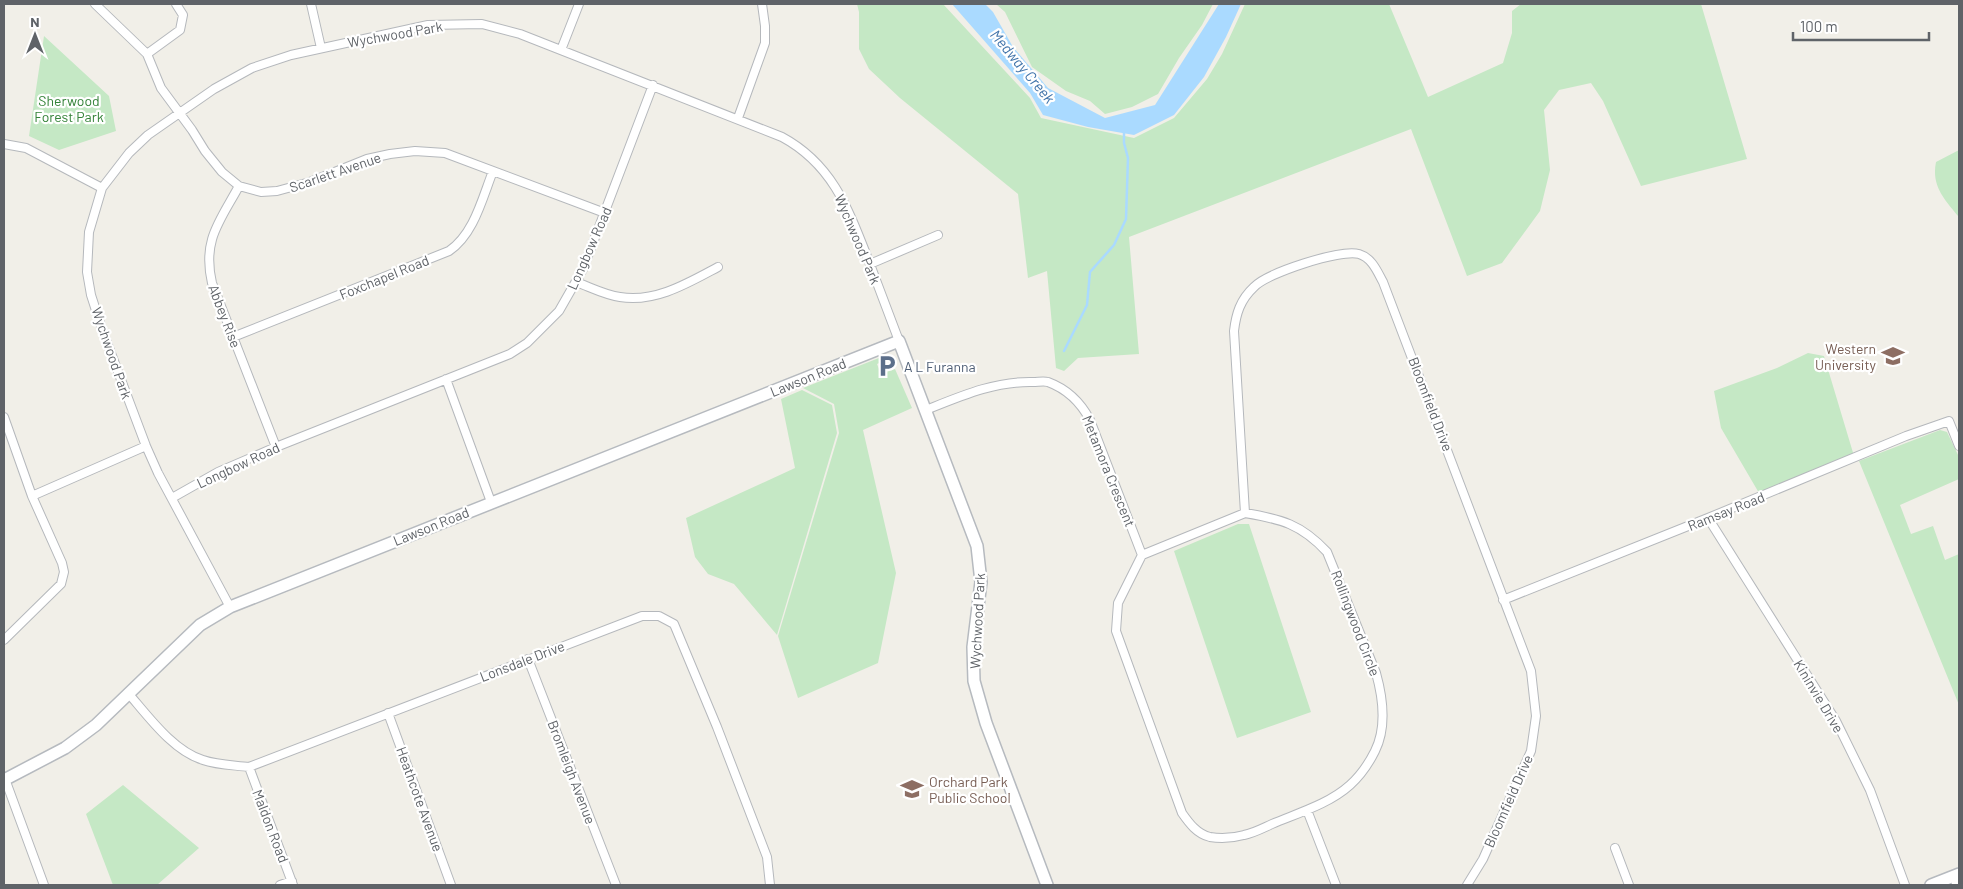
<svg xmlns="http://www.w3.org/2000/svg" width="1963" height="889" font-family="Barlow,sans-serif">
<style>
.green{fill:#c5e8c5}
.water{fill:#aadaff}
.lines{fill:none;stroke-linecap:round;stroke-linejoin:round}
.stream{stroke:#aadaff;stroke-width:2.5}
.street-casing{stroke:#b5b8bc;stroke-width:10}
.secondary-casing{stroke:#b6babf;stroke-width:14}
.street{stroke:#fff;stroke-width:8}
.secondary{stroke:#fff;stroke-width:11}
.labels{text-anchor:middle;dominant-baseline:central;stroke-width:4.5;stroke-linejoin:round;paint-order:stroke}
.street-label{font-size:14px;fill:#5f6368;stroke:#fff}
.park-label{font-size:14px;fill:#348238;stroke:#fff}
.education-label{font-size:14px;fill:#785e54;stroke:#fff;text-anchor:end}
.service-label{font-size:14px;fill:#4e5e75;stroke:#fff;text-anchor:start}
.water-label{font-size:15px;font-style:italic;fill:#4174aa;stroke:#fff}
</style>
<rect width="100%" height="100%" fill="#f1efe8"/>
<!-- green -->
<path class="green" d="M857,4H943L1030,98L1041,118L1134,138L1174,118L1207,79L1222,54L1245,4H1389L1428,97L1503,63L1512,33V11L1521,4H1701L1747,159L1641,186L1603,101L1591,83L1559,90L1544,110L1550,170L1540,211L1502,263L1467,276L1411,129L1129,237L1139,354L1078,358L1064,371L1056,368L1047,271L1028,278L1018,194L900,98L869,69L859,49V12Z
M996,4H1213L1202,25L1179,58L1158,94L1132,107L1105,114L1090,101L1066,91L1032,67L1005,12Z
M44,36L109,96L116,131L59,150L29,136Z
M1959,150V217C1945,200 1931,186 1936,162Z
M1808,353L1824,356L1854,456L1759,493L1721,428L1714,391L1777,368Z
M889,354L891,358L877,364L881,374L895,369L912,408L863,430L896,573L878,663L798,698L778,636L839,433L834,404L803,388Z
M802,390L832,405L837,433L777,635L734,584L708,574L695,557L686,518L795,468L781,399Z
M1940,430L1947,432L1959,457V479L1900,505L1911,534L1933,526L1945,560L1959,554V705L1859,461Z
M1238,524H1249L1311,712L1237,738L1174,551Z
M123,785L199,848L157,885H113L86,814Z"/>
<!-- water -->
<path class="water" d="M952,4H985L993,12L1013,47L1048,88L1105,118L1155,105L1219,4H1241L1226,37L1204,77L1174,115L1134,135L1088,127L1043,115L1030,93Z"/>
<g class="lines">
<!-- stream -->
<path class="stream" d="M1064,351L1087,305L1090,272L1114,245L1126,219L1128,158L1124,143V131"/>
<defs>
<path id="street" d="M95,4L147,54
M176,4L183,15L180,30L147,54L161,88L192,130L205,151L222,172L239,186L261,192L277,191L310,182L367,159L390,154L415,151L445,153L605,213
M311,4L321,48
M561,50L579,4
M738,118L765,43V26L762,4
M4,144L26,148L102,188
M239,186C220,221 202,240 212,283L276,447
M870,264L938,235
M576,282C590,287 605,295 620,297C655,303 688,283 718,267
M233,337L449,251C474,234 482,199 493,171
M446,379L491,502
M926,410C961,396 995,381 1033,382C1038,382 1044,381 1048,382C1067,389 1081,403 1090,420L1142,555
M4,417L32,496L62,563L64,572L61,584L4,640
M32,496L146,446
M172,498L218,472L276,447L510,354L527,343L559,311L583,269L653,85
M1245,513L1234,331C1236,314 1240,300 1254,287C1267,273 1340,249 1359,254C1372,258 1377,271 1383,282L1531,671L1536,716L1531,751L1483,859L1467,885
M1245,513C1281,519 1301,524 1327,552L1376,673C1383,698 1387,727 1375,751C1369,763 1360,776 1350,785C1329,804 1298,813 1272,824C1263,828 1254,833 1244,835C1233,838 1221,839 1210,837C1197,834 1189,823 1182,813L1116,631L1118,603L1142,555Z
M1708,518L1836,721L1870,790L1905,885
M1503,600L1708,518L1906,436L1949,421L1959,446
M230,607L158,473L146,446L103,332L91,295L87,272L89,232L102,188L129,153L148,135L214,89L252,68L291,55L428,25L482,24L520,34L782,137C832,164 848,208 868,259C878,286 889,314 899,341
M528,659L616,885
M128,693C148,716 173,751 203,760C217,765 233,765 249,767L642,616H659L674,624L717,727L767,857L770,885
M388,713L451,885
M249,767L293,885
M5,779L44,885
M1307,810L1336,885
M1615,848L1629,885
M280,885L292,881"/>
<path id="secondary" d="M4,780L65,748L96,725L200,625L230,607L899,341L977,546L981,582L973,647L974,681L986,723L1047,885
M1931,885L1959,874
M1957,885L1959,884"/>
</defs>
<!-- street casing -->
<use href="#street" class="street-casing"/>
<!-- secondary casing -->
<use href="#secondary" class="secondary-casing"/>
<!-- street -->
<use href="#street" class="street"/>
<!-- secondary -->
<use href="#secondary" class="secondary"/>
</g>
<!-- icons -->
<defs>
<symbol id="university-bare" viewBox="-9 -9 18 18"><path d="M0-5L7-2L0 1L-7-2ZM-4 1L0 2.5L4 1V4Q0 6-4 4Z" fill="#8d6e63" stroke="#fff" stroke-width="2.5" paint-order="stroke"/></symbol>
<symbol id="parking-bare" viewBox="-9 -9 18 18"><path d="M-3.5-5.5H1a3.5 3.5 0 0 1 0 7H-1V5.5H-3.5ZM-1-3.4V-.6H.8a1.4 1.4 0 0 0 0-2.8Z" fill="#5c6f8a" stroke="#fff" stroke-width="2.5" paint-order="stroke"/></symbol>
<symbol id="school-bare" viewBox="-9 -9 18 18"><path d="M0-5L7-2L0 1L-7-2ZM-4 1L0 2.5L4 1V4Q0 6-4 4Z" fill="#8d6e63" stroke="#fff" stroke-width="2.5" paint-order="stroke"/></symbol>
</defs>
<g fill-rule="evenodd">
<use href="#university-bare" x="1877" y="340" width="32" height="32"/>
<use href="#parking-bare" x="871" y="350" width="32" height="32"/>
<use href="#school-bare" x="896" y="773" width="32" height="32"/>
</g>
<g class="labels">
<!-- street labels -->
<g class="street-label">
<text transform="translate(395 34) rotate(-10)">Wychwood Park</text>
<text transform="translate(335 172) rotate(-19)">Scarlett Avenue</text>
<text transform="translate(858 239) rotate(67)">Wychwood Park</text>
<text transform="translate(589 248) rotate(-66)">Longbow Road</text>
<text transform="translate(384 277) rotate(-22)">Foxchapel Road</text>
<text transform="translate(225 316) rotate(69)">Abbey Rise</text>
<text transform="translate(112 353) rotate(71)">Wychwood Park</text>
<text transform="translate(808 377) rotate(-22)">Lawson Road</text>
<text transform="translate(1431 404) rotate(69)">Bloomfield Drive</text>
<text transform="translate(238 465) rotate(-25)">Longbow Road</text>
<text transform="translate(1109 471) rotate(68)">Metamora Crescent</text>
<text transform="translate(1726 511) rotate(-22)">Ramsay Road</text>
<text transform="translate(431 526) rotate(-22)">Lawson Road</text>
<text transform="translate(977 621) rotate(-87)">Wychwood Park</text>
<text transform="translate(1356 623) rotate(69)">Rollingwood Circle</text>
<text transform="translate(522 661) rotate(-21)">Lonsdale Drive</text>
<text transform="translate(1819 696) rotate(59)">Kininvie Drive</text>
<text transform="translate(572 772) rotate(69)">Bromleigh Avenue</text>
<text transform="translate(420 799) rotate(70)">Heathcote Avenue</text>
<text transform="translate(1508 801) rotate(-66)">Bloomfield Drive</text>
<text transform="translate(271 826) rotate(69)">Maldon Road</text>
</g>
<!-- park labels -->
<g class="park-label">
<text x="69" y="100">Sherwood<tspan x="69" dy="16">Forest Park</tspan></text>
</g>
<!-- education labels -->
<g class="education-label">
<text x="1876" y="348">Western<tspan x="1876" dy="16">University</tspan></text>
<text x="929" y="781" text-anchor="start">Orchard Park<tspan x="929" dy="16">Public School</tspan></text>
</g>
<!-- service labels -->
<g class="service-label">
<text x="904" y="366">A L Furanna</text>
</g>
<!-- water labels -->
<g class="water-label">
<text transform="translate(1023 66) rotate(50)">Medway Creek</text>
</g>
</g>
<!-- border -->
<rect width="1963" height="889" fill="none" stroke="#5f6368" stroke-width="10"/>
<!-- north arrow -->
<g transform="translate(35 35)" stroke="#ffffff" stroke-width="4" paint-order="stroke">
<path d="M0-4L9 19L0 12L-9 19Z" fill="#5f6368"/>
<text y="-8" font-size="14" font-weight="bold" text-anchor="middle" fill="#5f6368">N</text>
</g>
<!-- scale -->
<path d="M1793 32v8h136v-8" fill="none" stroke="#5f6368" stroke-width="2.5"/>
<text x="1800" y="32" font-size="15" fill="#5f6368" stroke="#ffffff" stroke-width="4" paint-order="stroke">100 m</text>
</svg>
